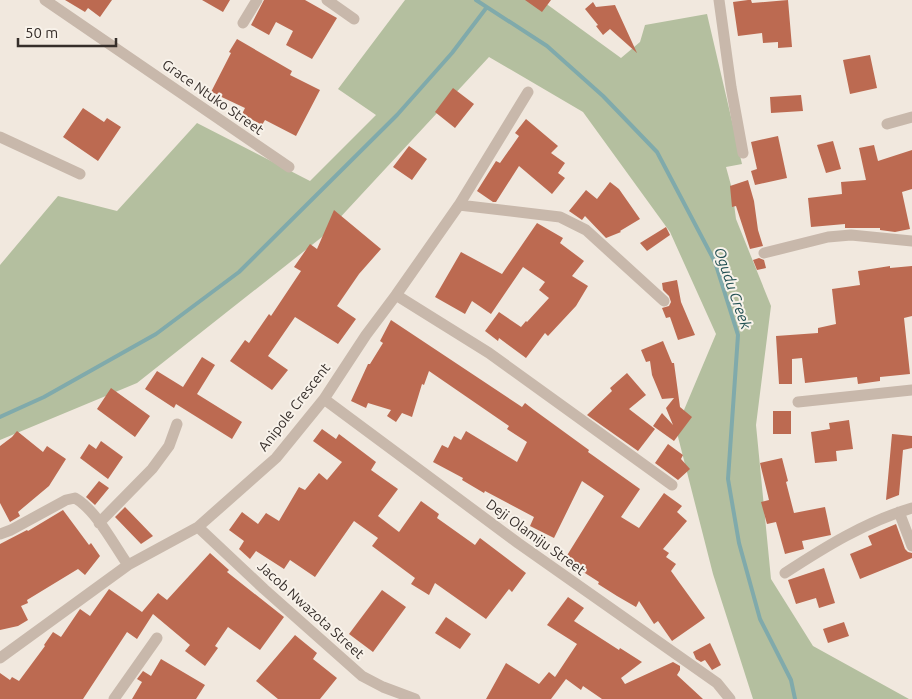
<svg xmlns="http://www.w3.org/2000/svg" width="912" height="699" font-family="Ubuntu,sans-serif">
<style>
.green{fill:#b4bf9f}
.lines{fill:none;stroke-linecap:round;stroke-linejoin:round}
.stream{stroke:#80aaab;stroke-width:4}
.building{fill:#bc6a51}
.minor{stroke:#c8b8ab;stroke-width:11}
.labels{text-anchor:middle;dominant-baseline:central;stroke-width:4;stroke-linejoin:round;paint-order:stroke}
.street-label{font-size:14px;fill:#362e2a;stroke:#f8f2ea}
.water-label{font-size:15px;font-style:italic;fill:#235154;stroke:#f8f2ea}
</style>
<rect width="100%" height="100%" fill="#f1e8de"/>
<!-- green -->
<path class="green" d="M405,0H541L621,58L640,42L645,25L707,14L742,164L726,167L732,189L736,219L771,306L756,425L771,579L813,646L909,699H753L713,574L676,429L716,334L670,232L583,112L489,57L322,237L137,383L0,440V265L58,196L117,211L197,123L310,181L376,115L338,89Z"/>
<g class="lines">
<!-- stream -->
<path class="stream" d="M476,0L547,46L603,96L657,152L715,262L738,335L728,479L739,543L760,619L791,680L795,699
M0,417L44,397L156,334L239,272L397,115L452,53L487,7"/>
</g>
<!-- building -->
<path class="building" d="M65,0H112L100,17L88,8L85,12Z
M202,0H230L223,12Z
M264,0H305L337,18L312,59L286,45L293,31L276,22L269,35L251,25Z
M525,0H551L542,12Z
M748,0H751L752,3L788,0L792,47L778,48V42L763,43L762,33L738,36L733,2Z
M593,2L596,7L615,5L637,53L610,29L603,35L596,26L598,25L585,9Z
M237,39L292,71L290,75L320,90L296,136L265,120L262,125L242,114L245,108L211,92L231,53L229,52Z
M870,55L877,88L850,94L843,60Z
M453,88L474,104L455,128L435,112Z
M801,95L803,111L771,113L770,97Z
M83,108L104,122L107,118L121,127L98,161L63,137Z
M526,119L558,146L551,153L565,163L558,173L565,178L552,194L519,166L496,202H493L477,191L496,161L500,163L519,136L515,133Z
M778,136L787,178L755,185L751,171L757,169L751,142Z
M833,141L841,169L826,173L817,145Z
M874,145L878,161L912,150V189L902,192L910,229L895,232L880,230V228H845V224L811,227L808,198L842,194L841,182L866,180L859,148Z
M409,146L427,159L412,180L393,167Z
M748,180L754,201L758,230L763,246L750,249L736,206L732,207L730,186Z
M610,182L619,189L640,219L620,231L621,232L606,238L585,216L582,220L569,211L586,190L597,199Z
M334,210L381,249L359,274L337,306L356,319L338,344L295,317L268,356L288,370L272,390L230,361L245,340L249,343L269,314L271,316L301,271L294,267L310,244L317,249Z
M537,223L563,238L560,243L584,261L572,276L588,286L576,306L548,336L545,333L526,358L499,338L498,341L485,331L499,312L521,327L526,321L527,322L549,298L539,290L545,282L523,267L491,314L472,301L465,314L435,297L461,252L502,274Z
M666,227L670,235L647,251L640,243Z
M759,258L764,260L766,268L757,270L753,260Z
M890,266V268L912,266V316L904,318L910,374L880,377V381L858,384L857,377L805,383L802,358L792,359V384H779L776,336L818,333V328L836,324L832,289L860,285L858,271Z
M677,280L681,302L695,335L678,340L670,317L666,318L662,308L669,306L671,302L669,296L663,290L662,283Z
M391,320L522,407L525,403L534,410L589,450L588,452L640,489L621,517L639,528L664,493L682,506L677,512L687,521L663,549L669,553L666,557L676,564L671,571L705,618L672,641L658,621L654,624L639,601L636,607L617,596L598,584L599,582L566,561V557L604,496L582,481L554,538L530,526L534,517L485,491L484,493L462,480L463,478L433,462L442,445L448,448L454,436L461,440L466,431L517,462L527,442L507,429L509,426L429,371L424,385L422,384L412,417L402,413L396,422L387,416L391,410L368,403L366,408L351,401L368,364H370L383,343L380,341Z
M663,341L672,363H674L680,407L692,417L674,441L653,426L662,413L673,425L666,408L674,398L662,399L652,375L650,361L646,362L641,350Z
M202,357L215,365L197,394L242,422L232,439L176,404L174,408L145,389L157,371L183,387Z
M627,373L646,395L629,409L655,429L638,451L587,415L612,391L610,388Z
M111,388L150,416L135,437L97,409Z
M773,411H791V434H773Z
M849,420L853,449L836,451L837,461L815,463L811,432L830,429L829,423Z
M322,429L336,439L339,434L376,462L371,470L398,489L378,516L399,532L421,501L439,514L437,518L475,545L480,538L526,573L512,592L509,589L486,619L435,583L429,595L411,584L415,578L372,546L378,538L354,521L315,577L290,560L284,569L256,551L250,559L239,549L244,541L229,530L242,512L258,524L266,513L279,521L299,487L305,490L319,473L327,480L342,462L313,441Z
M17,431L43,452L47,446L66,459L49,486L18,512L20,516L10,522L0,503V446L12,437Z
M892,434L912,436V448L903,450L899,495L886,500Z
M101,441L123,457L108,479L80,458L89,444L96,449Z
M668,444L683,455L681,459L690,469L678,480L655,463Z
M782,458L788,481L786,482L794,513L825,507L831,535L802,541L804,549L785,554L776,522L767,524L761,502L769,500L760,463Z
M99,481L109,488L95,505L86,497Z
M125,507L153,536L141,544L115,517Z
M63,510L89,545L91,543L100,556L85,575L78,569L27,600L28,603L21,606L28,620L18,626L0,630V544L27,530L28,531Z
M896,524L905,549L908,552L912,553V558L860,579L850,554L872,545L868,536Z
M210,553L229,570L227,572L284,617L260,650L228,627L215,646L218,648L205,666L185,651L190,645L153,614L137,639L127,632L83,699H0V673L10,680L12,677L19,681L45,646L44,645L53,632L61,637L80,609L90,616L109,589L142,612L158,593L167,600Z
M824,568L835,603L819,608L816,598L796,604L788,580Z
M382,590L406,607L373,652L349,634Z
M568,597L584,608L574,621L619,650L620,648L642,662L621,678L625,684L673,662L680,666V670L677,675L703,699H602L583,686L581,690L566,679L551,699H486L506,663L539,684L549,672L555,677L577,644L547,625Z
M446,617L471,634L460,649L435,633Z
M844,622L849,636L828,643L823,629Z
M295,635L317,653L313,659L337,678L320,699H278L256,681Z
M710,643L721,665L712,670L705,660L701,662L696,659L693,652Z
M161,659L205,685L196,699H132L142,682L137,679L143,671L151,676Z"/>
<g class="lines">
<!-- minor -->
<path class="minor" d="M45,0L289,167
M327,0L354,19
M719,0L731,87L743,153
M243,23L257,0
M887,124L912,117
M0,137L80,174
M459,205L560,217L586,230L664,301
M764,253L828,237L851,235L912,241
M396,295L489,353L672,485
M324,399L518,543L717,683L730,699
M798,402L912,390
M899,512L912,546
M99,523L152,469L169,446L177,424
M198,527L264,589L362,676L383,687L415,699
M0,534L11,530L66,500L75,498C96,510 114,545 128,565
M785,573C825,547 865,522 912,508
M0,658L128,565L198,527L276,458L324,399L366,335L396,295L459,205L528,92
M114,699L157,638"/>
</g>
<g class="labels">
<!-- street labels -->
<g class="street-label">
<text transform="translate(213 97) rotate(35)">Grace Ntuko Street</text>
<text transform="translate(294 407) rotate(-52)">Anipole Crescent</text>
<text transform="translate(536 537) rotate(36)">Deji Olamiju Street</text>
<text transform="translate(311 610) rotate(42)">Jacob Nwazota Street</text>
</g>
<!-- water labels -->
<g class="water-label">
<text transform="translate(733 288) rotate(71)">Ogudu Creek</text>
</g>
</g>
<!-- scale -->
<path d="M18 38v8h98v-8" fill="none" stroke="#362e2a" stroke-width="2.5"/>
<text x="25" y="38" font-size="15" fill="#362e2a" stroke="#f8f2ea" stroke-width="4" paint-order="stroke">50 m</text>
</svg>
